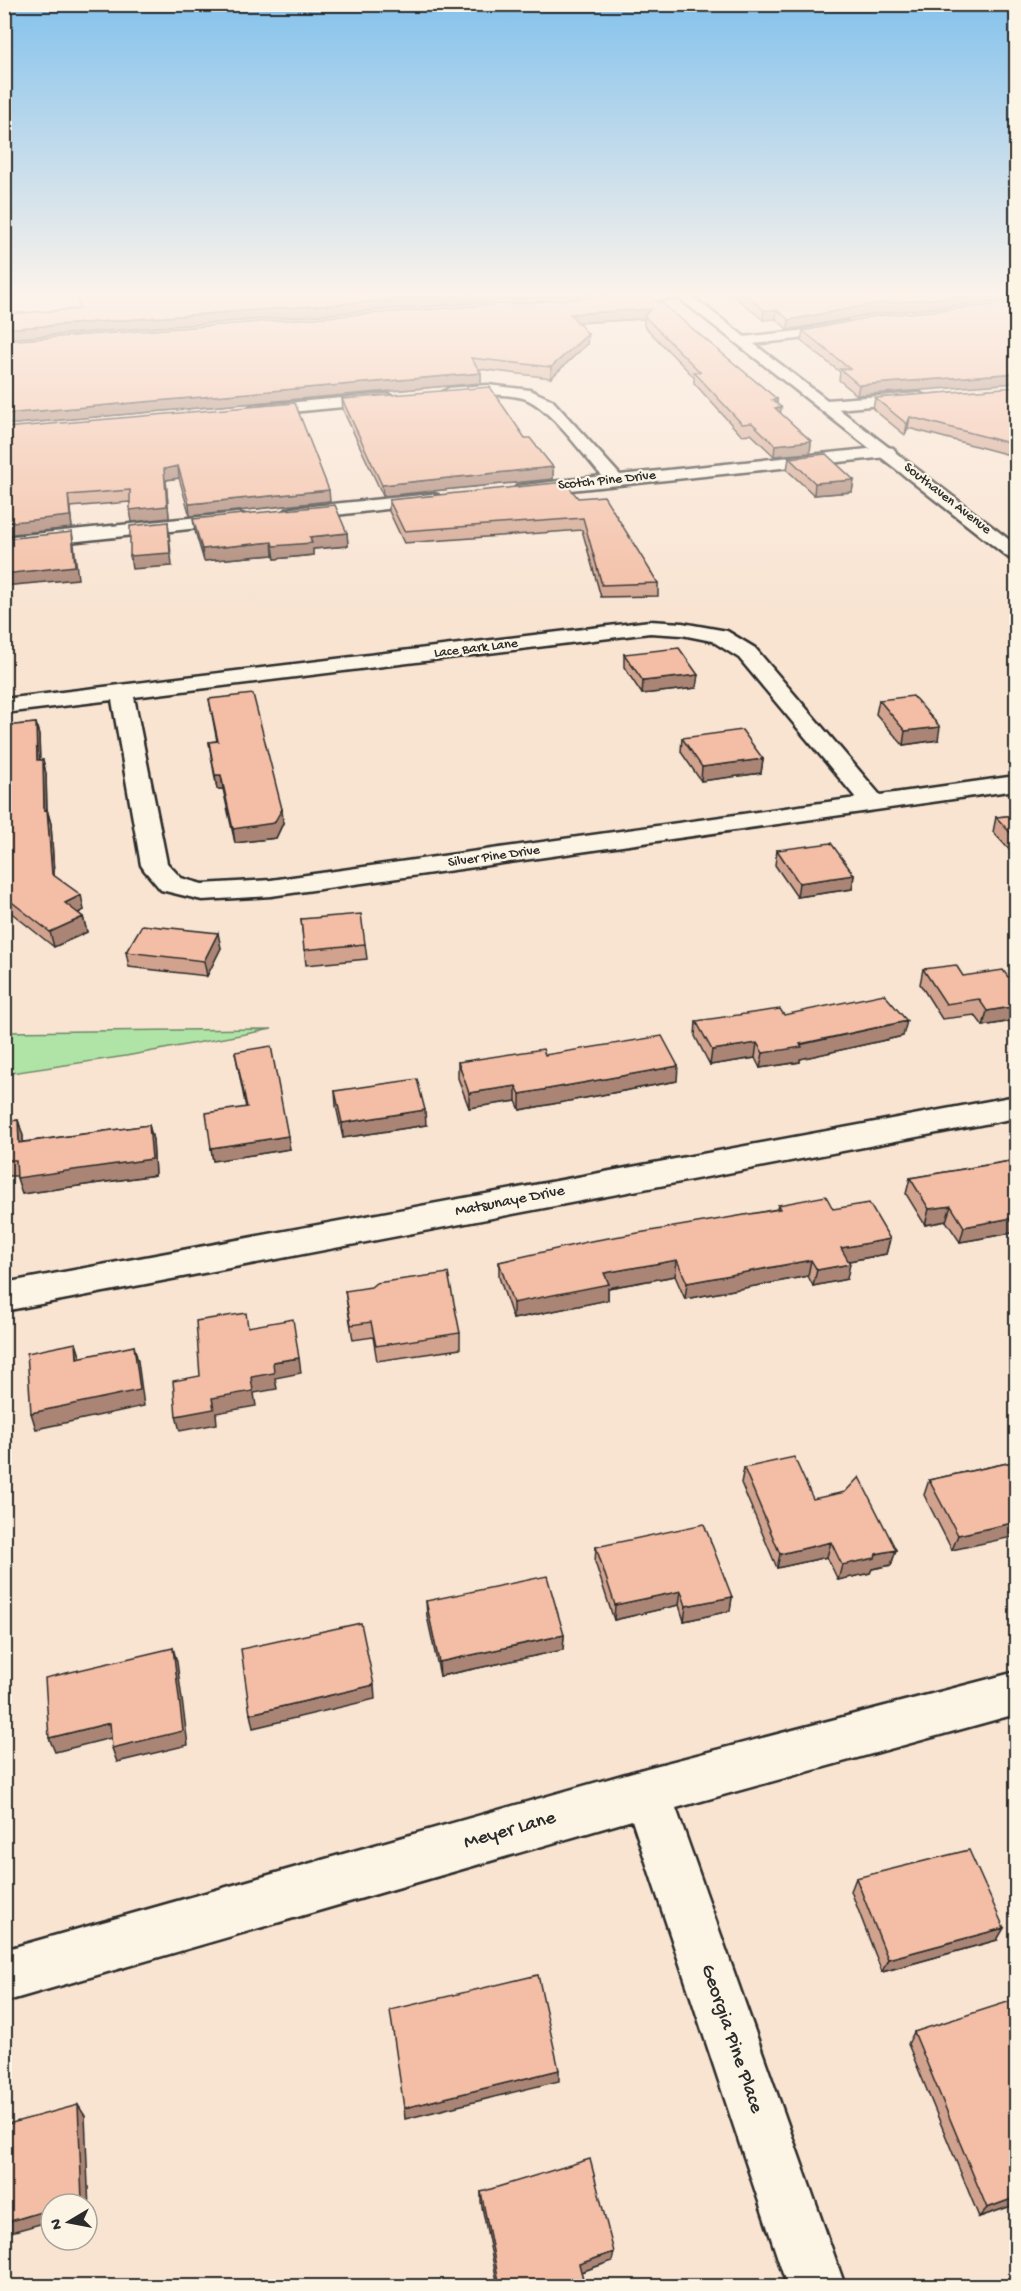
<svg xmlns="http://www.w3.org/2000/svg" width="1021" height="2291" font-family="'Gochi Hand',sans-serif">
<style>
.green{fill:#afe4a6;stroke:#6d8868;stroke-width:1.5}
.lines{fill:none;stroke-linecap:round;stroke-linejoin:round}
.street-casing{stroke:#2b2b2b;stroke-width:5}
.secondary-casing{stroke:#2b2b2b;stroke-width:5}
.street{fill:#fcf5e5;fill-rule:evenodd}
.secondary{fill:#fcf5e5;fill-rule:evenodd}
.wall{fill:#d1a38e;stroke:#2b2b2b;stroke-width:1.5}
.shaded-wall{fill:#aa8574;stroke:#2b2b2b;stroke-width:1.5}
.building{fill:#f3bea5;stroke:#2b2b2b;stroke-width:1.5}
.labels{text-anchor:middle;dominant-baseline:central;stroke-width:4.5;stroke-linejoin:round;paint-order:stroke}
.far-street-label{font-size:14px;fill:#2b2b2b;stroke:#fcf5e5}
.street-label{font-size:16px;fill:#2b2b2b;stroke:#fcf5e5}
.near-street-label{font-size:20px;fill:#2b2b2b;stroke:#fcf5e5}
</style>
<rect width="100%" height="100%" fill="#f9e4d2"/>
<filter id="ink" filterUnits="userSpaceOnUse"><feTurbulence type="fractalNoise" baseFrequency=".0167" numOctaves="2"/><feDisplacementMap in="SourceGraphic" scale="12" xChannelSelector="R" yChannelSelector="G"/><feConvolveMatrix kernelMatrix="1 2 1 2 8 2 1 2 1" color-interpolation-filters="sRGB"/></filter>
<g filter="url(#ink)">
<!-- green -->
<path class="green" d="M272,1029L126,1056L5,1074V1032Z"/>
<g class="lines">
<defs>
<path id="street" d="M668,291H685L688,294L681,298L605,304L598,300L605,296Z
M845,321L852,325L850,328L798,339L743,345L736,341L743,337L798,331Z
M488,385L530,390L552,400L620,475L887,447L893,448L896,452L893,456L887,457L523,495L517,494L514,490L517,486L602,476C584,456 548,405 523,398C499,392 473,396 449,398L441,393L449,388Z
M920,393L928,398L926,401L826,410L818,405L826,400Z
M388,394L396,399L394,402L251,416L243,411L251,406Z
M432,494L438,495L441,499L438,503L293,520L286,518L284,514L286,510L293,508Z
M238,513L245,515L247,519L245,523L4,549V537Z
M650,621L682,623L727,631L755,648L880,795L1016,776V790L271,896L202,900L161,890L145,871L141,865L112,700L4,713V699ZM650,633L682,635L712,641L739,658L856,798L271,880L202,884L181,878L167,863L134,697Z
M1016,1096V1118L4,1311V1283Z
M1016,1672V1714L676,1808L845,2286H787L632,1820L4,2002V1950L647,1768Z"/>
<path id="secondary" d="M670,291H685L1016,545V560L1009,558Z"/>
</defs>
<!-- street casing -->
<use href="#street" class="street-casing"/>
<!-- secondary casing -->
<use href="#secondary" class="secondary-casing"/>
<!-- street -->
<use href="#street" class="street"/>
<!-- secondary -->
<use href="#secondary" class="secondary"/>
</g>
<!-- wall -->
<path class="wall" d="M728,291H1017L873,314L788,330L776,319L763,320Z
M657,302L777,399V403L781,414L811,441L810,453L774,456L751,434L741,435L694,383V377L644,326V319L578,323L587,344L551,378L479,369L481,373V383L4,425Z
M1017,303L857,395L839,380L840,372L801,341L803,331Z
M1017,387V457L908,428L905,435L873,409L875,398Z
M342,399L525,438L553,467V479L383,496L343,410Z
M4,428L330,501L190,516L179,478L166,480L169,518L132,522L130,502L70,507L72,528Z
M789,458L854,480L852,492L814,495L787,470Z
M578,498L658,583V596L601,597L582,530L404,543L389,511V500Z
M193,519L347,533L348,546L313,549V555L275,559L273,555L204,561L195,531Z
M624,654L696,688L642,694L624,667Z
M209,699L282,809L283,823L276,838L235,843L223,789H217L211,756L209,742L217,741Z
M879,700L938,740L903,745L876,714Z
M36,723L39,736L40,760H43L46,774L47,810L51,824L54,876L84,910L78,913L83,917L87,932L54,947L4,907V726Z
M682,738L763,759L761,773L701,781L681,752Z
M1017,815V858L993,832L996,817Z
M777,850L854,875L852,889L797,897L775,865Z
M301,919L365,944L367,959L306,965Z
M221,948L207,976L129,967L126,952Z
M923,969L963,976L1008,977L1017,976V1020L983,1026L975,1015L942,1019L920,984Z
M784,1015L903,1036L800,1059V1062L760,1068L755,1058L710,1065L695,1036L696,1021Z
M235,1052L290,1149L213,1161L211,1148L246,1108Z
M545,1055L677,1081L520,1110L516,1101L469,1108L458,1078V1062Z
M335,1091L426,1125L343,1138L336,1106Z
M18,1120L23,1136V1142L149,1125L153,1140L155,1175L22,1194L17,1176H4V1122Z
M1017,1160V1232L960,1242L946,1221L925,1225L906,1194L910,1178Z
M778,1205L833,1209L890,1239L886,1254L849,1261L847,1279L813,1286L808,1276L685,1299L675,1276L608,1288V1300L513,1319L499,1277V1262L777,1209Z
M345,1291L460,1333V1349L377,1361L373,1337L353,1340Z
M1017,1461L952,1550L924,1495L929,1480Z
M744,1468L813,1499L896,1550L891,1565L872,1569L870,1573L838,1580L827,1557L777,1568L741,1483Z
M596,1547L732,1597L730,1611L684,1621L679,1605L614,1620L595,1562Z
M426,1601L564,1635L563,1650L440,1676L427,1616Z
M856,1878L997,1940L882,1972L851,1891Z
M914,2032L1017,2204L979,2217L908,2044Z
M481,2192L612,2261L581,2272L585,2286H498L481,2202Z"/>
<!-- shaded-wall -->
<path class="shaded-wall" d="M512,291H633L4,339V329Z
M1017,291V300L873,314L788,330L789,320L874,304Z
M651,309L644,316V319L570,323V314Z
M764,310H777L776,319L763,320Z
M588,334L587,344L551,378V367Z
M481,373V383L4,425V414Z
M1017,373V383L857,395L859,385Z
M777,399L776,408L781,407L780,418L773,419L772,400Z
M910,417L908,428L905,435L907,424Z
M811,441L810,453L774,456L775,445Z
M178,466L179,478L166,480L169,518L132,522L130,510L164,469Z
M553,467V479L383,496L382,485Z
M854,480L852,492L814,495L815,483Z
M329,490L330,501L190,516L189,504Z
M68,495L72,528L4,535V523Z
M168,522L172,566L132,569L130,556Z
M72,532L74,544L78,579L4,586V574Z
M347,533L348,546L313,549V555L275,559L273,546L310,537Z
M272,542L273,555L204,561L202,549Z
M698,675L696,688L642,694L643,681Z
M36,723L39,736L40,774L37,760Z
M940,727L938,740L903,745L905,731Z
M763,759L761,773L701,781L702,767Z
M43,760L46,774L47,824L44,810Z
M215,775H221L223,789H217Z
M47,809L51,824L55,889L52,874Z
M282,809L283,823L276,838L235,843L233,829Z
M854,875L852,889L797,897L799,883Z
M81,895L84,910L68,918L65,903Z
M83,917L87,932L54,947L50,932Z
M218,933L221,948L207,976L204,961Z
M1017,1006V1020L983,1026L987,1011Z
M907,1021L903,1036L800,1059V1062L760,1068L763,1053Z
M757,1043L755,1058L710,1065L712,1050Z
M678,1066L677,1081L520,1110V1094Z
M516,1086V1101L469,1108V1093Z
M425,1110L426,1125L343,1138L342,1123Z
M18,1120L23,1136V1158L19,1143Z
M149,1125L153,1140L155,1175L22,1194L17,1178Z
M288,1136L290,1149L213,1161L211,1148Z
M951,1206L946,1221L925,1225L929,1209Z
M1017,1217V1232L960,1242L964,1227Z
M890,1239L886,1254L838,1263L841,1248Z
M677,1260L675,1276L608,1288V1300L513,1319V1303L604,1273Z
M811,1260L808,1276L685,1299L687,1283Z
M850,1264L847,1279L813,1286L817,1270Z
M76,1343L81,1359L77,1358Z
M134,1346L138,1361L144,1406L36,1429L31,1413Z
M299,1358L301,1373L275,1378L277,1389L254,1393L256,1406L216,1413L217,1424L180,1431L176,1416L212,1398L251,1377L273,1362Z
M1017,1522V1536L952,1550L958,1535Z
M831,1542L827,1557L777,1568L780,1554Z
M896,1550L891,1565L872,1569L870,1573L838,1580L842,1565L876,1554Z
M681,1591L679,1605L614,1620L615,1605Z
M732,1597L730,1611L684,1621L686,1606Z
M564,1635L563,1650L440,1676L439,1662Z
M173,1648L177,1662L188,1745L117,1762L112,1748Z
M374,1685L375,1699L253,1728L250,1714Z
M110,1723L115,1737L55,1752L49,1738Z
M1004,1928L997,1940L882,1972L888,1959Z
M559,2070V2081L405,2119L404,2108Z
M78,2105L85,2116L89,2210L87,2211V2204H69Z
M1017,2197V2204L979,2217L987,2208Z
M51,2209V2221L4,2234V2223Z
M614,2252L612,2261L578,2273L579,2264Z"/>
<!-- building -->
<path class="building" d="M76,291H512L4,329V314L79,309Z
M741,291H1017L874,304L789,320L777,310H764Z
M647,293L657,302L658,300L777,399L772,400L781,407L775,408L811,441L775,445L752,423L742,424L694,372H700L644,316L651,309L570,314L588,334L551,367L471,358L481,373L4,414V341Z
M1017,303V373L859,385L840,369H850L803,331L875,316Z
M490,387L525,438H530L553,467L382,485L342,399Z
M1017,387V445L910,417L907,424L875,398Z
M295,403L329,490L189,504L178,466L164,469L167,506L130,510V490L68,495L70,516L4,523V428Z
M826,454L854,480L815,483L789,458Z
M565,482L578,498L604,496L658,583L602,585L583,518L404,531L389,500Z
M335,505L347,533L310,537L312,543L273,546L272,542L202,549L193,519Z
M168,522L170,553L130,556V526Z
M72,532L75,566L4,574V539Z
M679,648L698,675L643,681L624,654Z
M253,694L282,809L274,823L233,829L221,775H215L209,742L218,741L209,699Z
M913,696L940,727L905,731L879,700Z
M36,723L37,760H43L44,810L47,809L52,874L81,895L65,903L83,917L50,932L4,896V726Z
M742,730L763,759L702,767L682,738Z
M1017,815V840L996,817Z
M831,843L854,875L799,883L777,850Z
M361,914L365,944L304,950L301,919Z
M142,925L218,933L204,961L126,952Z
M956,965L963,976L1003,970L1008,977L1017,976V1006L987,1011L979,999L946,1004L923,969Z
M884,994L907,1021L800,1044L802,1047L763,1053L757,1043L712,1050L696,1021L780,1009L784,1015Z
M662,1036L678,1066L520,1094L516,1086L469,1093L458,1062L543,1049L545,1055Z
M271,1046L288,1136L211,1148L206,1113L247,1107L235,1052Z
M417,1079L425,1110L342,1123L335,1091Z
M18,1120L19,1143L149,1125L152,1159L17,1178L16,1160H4V1122Z
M1017,1160V1217L964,1227L951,1206L929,1209L910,1178Z
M826,1196L833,1209L869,1203L890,1239L841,1248L850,1264L817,1270L811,1260L687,1283L677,1260L604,1273L609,1284L513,1303L499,1262L591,1241L780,1209L778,1205Z
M448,1273L460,1333L376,1346L371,1322L351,1325L345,1291L371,1287L376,1283Z
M246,1313L248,1327L293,1319L299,1358L273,1362L274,1373L251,1377L253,1391L212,1398L214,1409L176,1416L173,1381L200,1376L196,1321Z
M76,1343L77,1358L134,1346L140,1390L31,1413L27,1353Z
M794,1457L813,1499L845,1492L859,1477L896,1550L876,1554L875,1558L842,1565L831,1542L780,1554L744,1468Z
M1017,1461V1522L958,1535L929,1480Z
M704,1524L732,1597L686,1606L681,1591L615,1605L596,1547Z
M547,1576L564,1635L439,1662L426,1601Z
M361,1623L374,1685L250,1714L241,1649Z
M173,1648L183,1731L112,1748L110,1723L49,1738L45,1678Z
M969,1850L1004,1928L888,1959L856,1878Z
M538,1975L559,2070L404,2108L390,2010Z
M1017,1999V2197L987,2208L914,2032Z
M78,2105L82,2200L69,2204H51V2209L4,2223V2125Z
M590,2159L614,2252L579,2264L585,2286H500L481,2192Z"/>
</g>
<!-- sky -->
<linearGradient id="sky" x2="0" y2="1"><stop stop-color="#85c2ec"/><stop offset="0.48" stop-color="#fcf3eb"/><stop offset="1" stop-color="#fcf3eb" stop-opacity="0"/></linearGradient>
<rect width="1021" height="612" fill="url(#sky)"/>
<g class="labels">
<!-- far-street labels -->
<g class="far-street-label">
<text transform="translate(607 481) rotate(-6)">Scotch Pine Drive</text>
<text transform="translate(947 499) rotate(38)">Southaven Avenue</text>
<text transform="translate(476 649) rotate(-7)">Lace Bark Lane</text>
<text transform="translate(494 857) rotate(-8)">Silver Pine Drive</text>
</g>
<!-- street labels -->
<g class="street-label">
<text transform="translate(510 1202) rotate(-11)">Matsunaye Drive</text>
</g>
<!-- near-street labels -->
<g class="near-street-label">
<text transform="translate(510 1831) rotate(-16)">Meyer Lane</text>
<text transform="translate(731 2039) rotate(71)">Georgia Pine Place</text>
</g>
</g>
<!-- margin -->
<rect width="1021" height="2291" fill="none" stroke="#fcf5e5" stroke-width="24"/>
<rect x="12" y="12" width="997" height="2267" fill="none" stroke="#2b2b2b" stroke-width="2" filter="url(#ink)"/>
<!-- north arrow -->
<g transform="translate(69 2222) rotate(260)"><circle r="28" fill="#fcf5e5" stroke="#a8a49b" stroke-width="1.5"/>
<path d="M0-4.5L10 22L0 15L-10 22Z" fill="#2b2b2b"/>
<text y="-9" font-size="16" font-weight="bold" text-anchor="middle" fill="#2b2b2b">N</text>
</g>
</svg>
